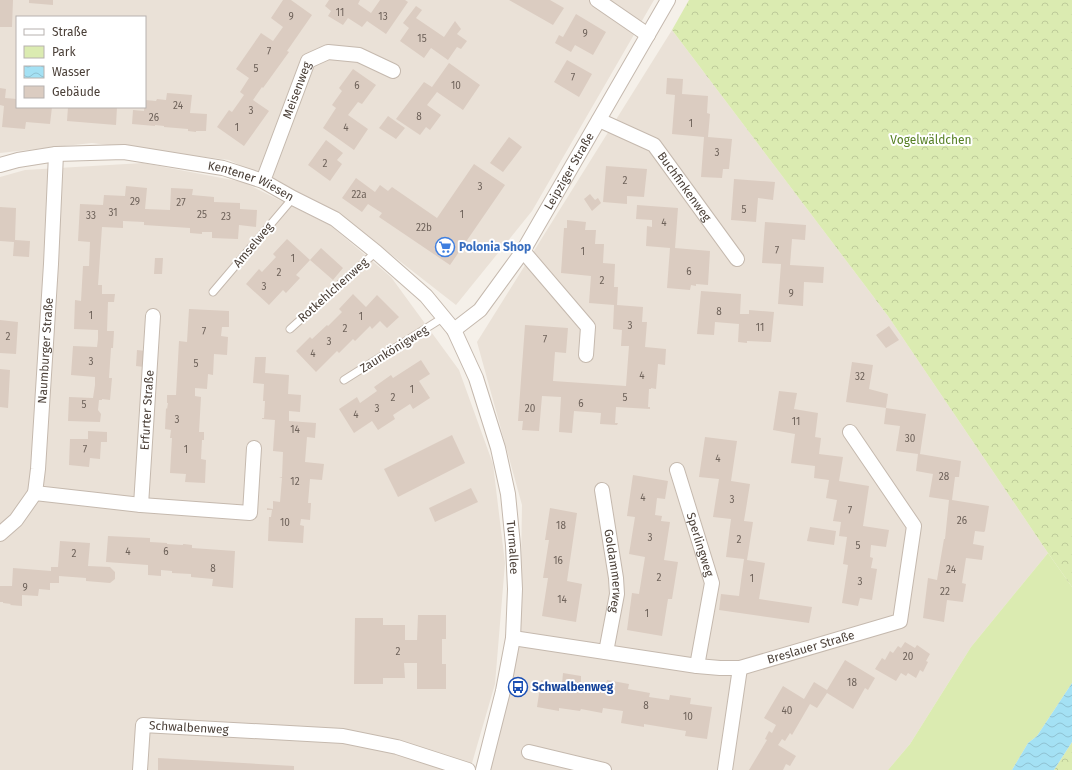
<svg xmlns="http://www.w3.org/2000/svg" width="1072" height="770" font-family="'Fira Sans',sans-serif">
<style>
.residential{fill:#eae1d7;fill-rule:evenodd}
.green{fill:#dbebb1}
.forest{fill:url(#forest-crowns)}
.water{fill:url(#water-waves)}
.building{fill:#dbccc1}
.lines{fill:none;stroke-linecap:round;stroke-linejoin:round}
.service-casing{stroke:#c5b9ae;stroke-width:9}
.minor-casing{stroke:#c5b9ae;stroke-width:16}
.service{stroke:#fff;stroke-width:7}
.minor{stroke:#fff;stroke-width:14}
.labels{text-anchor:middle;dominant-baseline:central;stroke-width:4;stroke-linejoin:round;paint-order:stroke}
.number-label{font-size:10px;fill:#6e625a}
.street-label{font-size:12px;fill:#4a3f37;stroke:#fff}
.park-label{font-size:12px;fill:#578026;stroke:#fff}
.shop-label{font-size:12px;font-weight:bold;fill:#366cbe;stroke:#fff;text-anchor:start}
.transit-label{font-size:12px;font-weight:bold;fill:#164399;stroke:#fff;text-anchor:start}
</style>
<defs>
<pattern id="forest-crowns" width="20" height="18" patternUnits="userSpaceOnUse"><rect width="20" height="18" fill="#dbebb1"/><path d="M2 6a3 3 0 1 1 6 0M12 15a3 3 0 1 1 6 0" fill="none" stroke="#bdcb99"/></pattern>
<pattern id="water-waves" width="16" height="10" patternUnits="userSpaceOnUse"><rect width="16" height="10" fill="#a4e1f4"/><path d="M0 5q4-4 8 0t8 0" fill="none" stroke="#8fc2d2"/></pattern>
</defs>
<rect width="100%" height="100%" fill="#f5f0e9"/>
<!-- residential -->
<path class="residential" d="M0,0H654L532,211L456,305L338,213L229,160L92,143L0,153ZM17,17H145V107H17Z
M672,30L888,316L1048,553L971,647L910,744L888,770H487L497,742L520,626L522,505L477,342Z
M143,163L243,182L330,225L391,277L459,370L493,464L505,563L495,684L470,770H0V177L25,170Z"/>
<!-- green -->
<path class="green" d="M1048,553L1072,587V683L1037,736L1028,743L1012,770H888L910,744L971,647Z"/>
<!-- forest -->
<path class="forest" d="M689,0H1072V587L1048,553L888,316L672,30Z
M1072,742V770H1054Z"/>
<!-- water -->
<path class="water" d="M1072,683V742L1054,770H1012L1028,743L1037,736Z"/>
<!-- building -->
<path class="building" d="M0,0H13L12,27H0Z
M29,0H53V5L29,3Z
M283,0H291L312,15L287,51L289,52L263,88L262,87L253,100L269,111L244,146L217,127L229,110L232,112L244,95L240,92L249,78L236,69L261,33L273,41L283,27L271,18Z
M329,0H360L358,4L371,13L380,0H405L408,2L386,34L367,21L362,27L348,18L343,25L328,16L331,11L325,6Z
M509,0H550L564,8L553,25Z
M416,6L422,10L416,18L444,37L455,21L461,29L457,34L467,41L461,49L457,47L448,60L431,48L424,58L400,41L409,28L403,23Z
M576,14L606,32L593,55L575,45L571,52L555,43L559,35L563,37Z
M567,60L592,74L579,97L554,82Z
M449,63L480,85L463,110L437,92L427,105L441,115L430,130L426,127L420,135L396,119L424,82L432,87Z
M353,69L376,85L362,104L358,102L348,115L368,129L354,150L323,128L336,108L332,105L342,91L339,88Z
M667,78L683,79L682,94L708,96L707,113L710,114L708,137L732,139L729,169H723L722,178L701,177L704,137L672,134L675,95L666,94Z
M0,88L6,89L5,98L17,99V107H52L50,124L26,122L25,129L2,127L4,106L0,105Z
M167,93L192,95L190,113L207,114L206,131H196V132L188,131V129L164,127V126L155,125V126L132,124L133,110L144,111L145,100L156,101L157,99L166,100Z
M68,107H117L116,125L67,121Z
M388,116L405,128L396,139L379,128Z
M509,137L522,147L503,172L490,163Z
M326,140L343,153L337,160L342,164L330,181L308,165Z
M474,164L505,185L450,265L379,217L382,213L368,204L362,212L342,198L356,178L375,192L380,185L388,191L392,187L437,218Z
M606,166L647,169L644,197L627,196V204L603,202Z
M734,179L775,182L773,200L758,198L756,222L731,220Z
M126,186L147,188L145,209L170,210L171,188L193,189L192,195L214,197V202L240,203V209L257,210L256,227L239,225L238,239L212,238V232H202V234L190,233V228L144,225V222L123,221V228L102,227L98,285H102V294H115L114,302H108L107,331H114L113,348H111L109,378H112L110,400L102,399V400H99L98,410L101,414L100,422L68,421L69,397L93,398L95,385V377L71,375L73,346L97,347L98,339V330L74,329L75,300L81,301L83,266H89L90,242L78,241L80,204L103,205L104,195L125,196Z
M590,194L595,200L598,198L601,203L592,211L584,199Z
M637,205L678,208L675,248L710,251L708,285L696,284V286L691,285L690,290L667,288L670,248L646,246L647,226L652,227V220L636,219Z
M0,207L16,208L15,240L30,241L29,257L13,256L14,242L0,241Z
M567,220L586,222L585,230H596L595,244H604L603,263L615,264L614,287H618L617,305L643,307L642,322H647L645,347L666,349L665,365L658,364L656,389L651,388V389H649L648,407H650V409L616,407L615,423H618L617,425L600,424L601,413L574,411L572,433L559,432L561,397L542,396L539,431L522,430L523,421H518L525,325L568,328L566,353L555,352L553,381L626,386L629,346H621L622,330L613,329L614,305L589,303L591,276L561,273L564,228H567Z
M765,222L806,225L805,240L792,239L790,265L824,267L823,283L804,282L803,306L778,304L781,264L762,263Z
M287,239L310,260L296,275L300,278L286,293L283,290L269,305L246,284L259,269L262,272L276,257L273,254Z
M321,248L343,268L333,280L310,260Z
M155,258H163L162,274H154Z
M701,291L741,294L740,314H749V310L774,312L771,342L747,341V343L738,342L739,324L715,322L714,335L697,334Z
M353,294L366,307L377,295L399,317L387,328L380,321L372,329L370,326L355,341L353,339L339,353L337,351L316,372L296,351L310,337L312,339L327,325L328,326L342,312L339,309Z
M189,309L229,311V327H222L221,336L228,337L227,355L214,354L213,375L208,374L207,389L195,388V396L201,397L199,432H204V440H202L201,459L206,460L205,483L185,482L186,474L170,473L172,438H170L171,430L165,429L166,408L167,409L168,403H167V395H176L179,341L187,342Z
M0,320L18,322L16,354L0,353Z
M889,326L899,340L886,348L876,335Z
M137,350L146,351L144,367L136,366Z
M255,357H266L265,373L289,375L288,394L301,395L300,412L289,411V421L316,423L315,438L307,437L305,462L324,464L322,480L310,479L308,503H311L310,520L301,519L300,525L304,526L303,543L268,541L269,517H271L272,510H267V508L273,509V501L280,502L282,478L279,477H282L283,452L273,451L275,420L262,419V418H264L265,401H263L264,384L253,383Z
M421,360L430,374L419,381L430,398L413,409L410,404L393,415L395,419L378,430L372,421L354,433L339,409L357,397L360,403L377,391L374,387L391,375L393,378Z
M852,362L873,365L869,389L888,394L886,408L846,402Z
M0,369L10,370L8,408L0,407Z
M779,391L797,393L794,409L818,413L815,437L821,438L819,454L843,457L839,481L869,486L863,526L889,530L886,547L871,545L870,557L873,558L871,568L877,569L872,600L860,598L858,606L842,603L848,565L843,564L847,537L839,536L841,522L833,521L837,500L826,498L829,480L814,478L815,466L791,463L795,434L773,430Z
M886,408L926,414L920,454L961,461L959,477H955L952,500L989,506L985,531L984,532L975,531L973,544L984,546L982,560L966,558L962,583L966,584L963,602L947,600L944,622L923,618L928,578L937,580L944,539H945L949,500L929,497L933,474L916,471L918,454L896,451L900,426L884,424Z
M88,431L107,432V442H101L100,459L90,458L89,467L69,465L70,439H88Z
M452,435L465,463L398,497L384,469Z
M705,437L737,441L731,481L750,484L744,521L753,522L747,560L765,563L759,599L812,607L809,623L719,610L721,594L739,596L744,559L726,557L731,519L713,517L719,479L699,477Z
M633,475L668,481L665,499L657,498L655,515L662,516L661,521L670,522L664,560L678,562L672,599H668L662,636L627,630L632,593L639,594L645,557L629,554L635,517L627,516Z
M471,488L478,502L435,522L429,508Z
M550,508L577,513L567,581L582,584L576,622L542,616L548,578H543L549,540H545Z
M810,527L836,531L834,545L807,541Z
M108,536L150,538V542L167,543V544L183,545V544H184L192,545V548L235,551L233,588L212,586L213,579L191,577V574L172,573V571L161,570V576L148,575V565L106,562Z
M60,541L90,543L88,566L110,567L115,572V579L110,583L86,581V578L59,576V583H50V590L39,589L38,596L22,595V606L10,605L11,604L3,603V602H0V586H12L13,568L51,571V567H58Z
M418,615H446V639H442V664H446V689H417V663H404L405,678H383V684H354L355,618H383V625H405V640H417Z
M905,642L915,648L917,645L930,654L926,661L928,662L923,672L920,670L916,678L908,673L906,676L901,673L896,681L875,669L882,658L885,660L890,651L893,653L898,646L901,648Z
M845,660L875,678L868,690L865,688L853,709L827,693L817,708L810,704L792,735L790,733L785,741L782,739L778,745L796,756L790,766L786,764L783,770H749L767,740L765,739L769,731L772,733L776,725L764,718L783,686L804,699L814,682L827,690Z
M563,673L581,676V682H584L606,685L607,680L629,684L628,689L650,693L649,697L669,700L670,695L691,698L690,704L712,707L707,739L685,736L686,731L644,724V727L621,723L623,711L603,708L602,713L581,709L580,711L559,708V711L537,707L541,680L562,684Z
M158,758L294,766V770H158Z"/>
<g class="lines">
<defs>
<path id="service" d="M213,292L293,198
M290,329L376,252
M344,380L444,317"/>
<g id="minor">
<path d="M597,0L648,35"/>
<path id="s1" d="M599,120L654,145L737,259"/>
<path id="s2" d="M0,165L18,160L56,154L124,152L223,168L263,181L293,198L335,219L376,252L426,296L454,330L476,378L498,448L508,494L513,545L515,589L513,638L503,691L483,770"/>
<path id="s3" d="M263,181L308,61L328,52L359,55L393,71"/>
<path d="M523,251L588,327L586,355"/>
<path id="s4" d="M454,330L480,310L523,251L668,0"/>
<path id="s5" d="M677,470L712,583L697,666"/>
<path id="s6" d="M602,490L616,578L617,594L606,652"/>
<path d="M35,493L141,505L250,513L254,448"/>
<path id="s7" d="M141,505L153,316"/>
<path id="s8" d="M0,534L16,520L35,493L38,469L51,264L56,154"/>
<path id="s9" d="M513,638L697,666L720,668H740L900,621L914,526L850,432"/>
<path d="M529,752L604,770"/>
<path id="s10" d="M140,770L143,725L343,736L397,747L468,770"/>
<path d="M725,770L740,668"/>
</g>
</defs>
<!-- service casing -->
<use href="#service" class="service-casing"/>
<!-- minor casing -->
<use href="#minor" class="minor-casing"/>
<!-- service -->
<use href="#service" class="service"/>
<!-- minor -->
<use href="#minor" class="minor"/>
</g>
<!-- icons -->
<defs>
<symbol id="supermarket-ring" viewBox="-11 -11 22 22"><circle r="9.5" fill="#fff" stroke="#3f7fe0" stroke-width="1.5"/><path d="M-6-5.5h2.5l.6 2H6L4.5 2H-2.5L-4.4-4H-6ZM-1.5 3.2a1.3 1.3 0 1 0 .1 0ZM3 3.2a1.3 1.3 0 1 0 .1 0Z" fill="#3f7fe0"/></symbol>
<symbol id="bus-ring" viewBox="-11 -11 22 22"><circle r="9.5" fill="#fff" stroke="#1a4fb4" stroke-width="1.5"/><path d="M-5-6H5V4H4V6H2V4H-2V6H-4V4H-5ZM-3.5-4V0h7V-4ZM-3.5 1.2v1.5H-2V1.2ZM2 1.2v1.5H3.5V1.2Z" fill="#1a4fb4"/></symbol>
</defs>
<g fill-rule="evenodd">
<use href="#supermarket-ring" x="434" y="236" width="22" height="22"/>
<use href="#bus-ring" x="507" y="676" width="22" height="22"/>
</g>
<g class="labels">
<!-- number labels -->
<g class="number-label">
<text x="340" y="13">11</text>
<text x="291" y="17">9</text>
<text x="383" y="17">13</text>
<text x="585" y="34">9</text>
<text x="422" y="39">15</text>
<text x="269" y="52">7</text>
<text x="256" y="69">5</text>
<text x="573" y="78">7</text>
<text x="357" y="86">6</text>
<text x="456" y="86">10</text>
<text x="178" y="106">24</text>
<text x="251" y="111">3</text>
<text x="419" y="117">8</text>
<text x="154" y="118">26</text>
<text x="691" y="124">1</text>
<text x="237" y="128">1</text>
<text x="346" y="128">4</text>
<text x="717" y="153">3</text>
<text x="325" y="164">2</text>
<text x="625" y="181">2</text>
<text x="480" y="187">3</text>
<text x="359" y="195">22a</text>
<text x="135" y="202">29</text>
<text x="181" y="203">27</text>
<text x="744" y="210">5</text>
<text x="113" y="213">31</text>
<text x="202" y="215">25</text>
<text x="462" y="215">1</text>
<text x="91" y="216">33</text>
<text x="226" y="217">23</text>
<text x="664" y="223">4</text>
<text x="424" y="228">22b</text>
<text x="777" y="251">7</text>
<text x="583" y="252">1</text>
<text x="293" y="259">1</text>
<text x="689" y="272">6</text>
<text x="279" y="273">2</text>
<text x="602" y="281">2</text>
<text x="264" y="287">3</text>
<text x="791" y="294">9</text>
<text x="719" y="312">8</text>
<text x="91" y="316">1</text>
<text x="361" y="317">1</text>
<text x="630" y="326">3</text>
<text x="760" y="328">11</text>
<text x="345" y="329">2</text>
<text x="204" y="332">7</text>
<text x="8" y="337">2</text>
<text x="545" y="340">7</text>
<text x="329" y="342">3</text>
<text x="313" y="354">4</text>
<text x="91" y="362">3</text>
<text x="196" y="364">5</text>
<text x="642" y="376">4</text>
<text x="860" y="377">32</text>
<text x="412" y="390">1</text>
<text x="393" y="398">2</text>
<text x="625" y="398">5</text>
<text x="581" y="404">6</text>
<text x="84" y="405">5</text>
<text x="377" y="409">3</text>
<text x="530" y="409">20</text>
<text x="356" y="415">4</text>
<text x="177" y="420">3</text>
<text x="796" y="422">11</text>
<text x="295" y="430">14</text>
<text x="910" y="439">30</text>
<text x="85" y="450">7</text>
<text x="186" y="450">1</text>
<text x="718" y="459">4</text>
<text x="944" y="477">28</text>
<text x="295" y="482">12</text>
<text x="643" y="498">4</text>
<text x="732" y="500">3</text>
<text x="850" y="511">7</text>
<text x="962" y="521">26</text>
<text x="285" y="523">10</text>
<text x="561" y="526">18</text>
<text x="650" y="538">3</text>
<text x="739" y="540">2</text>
<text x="858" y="546">5</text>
<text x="128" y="552">4</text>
<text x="166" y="552">6</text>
<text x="74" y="554">2</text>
<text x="558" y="561">16</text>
<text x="213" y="569">8</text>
<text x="951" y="570">24</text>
<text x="659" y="578">2</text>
<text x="752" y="579">1</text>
<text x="860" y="582">3</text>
<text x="25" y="588">9</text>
<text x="945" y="592">22</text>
<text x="562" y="600">14</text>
<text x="647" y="614">1</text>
<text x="398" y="652">2</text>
<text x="908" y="657">20</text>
<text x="852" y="683">18</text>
<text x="646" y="706">8</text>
<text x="787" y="711">40</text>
<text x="688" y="717">10</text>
</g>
<!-- street labels -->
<g class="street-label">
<text stroke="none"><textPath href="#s3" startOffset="97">Meisenweg</textPath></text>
<text stroke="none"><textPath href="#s4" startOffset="198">Leipziger Straße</textPath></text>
<text stroke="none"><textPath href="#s2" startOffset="256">Kentener Wiesen</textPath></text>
<text stroke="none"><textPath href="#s1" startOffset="112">Buchfinkenweg</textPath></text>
<text transform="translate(253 245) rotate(-50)">Amselweg</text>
<text transform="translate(333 290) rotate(-42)">Rotkehlchenweg</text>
<text transform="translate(394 349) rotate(-32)">Zaunkönigweg</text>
<text stroke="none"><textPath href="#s8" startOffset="197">Naumburger Straße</textPath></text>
<text stroke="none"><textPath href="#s7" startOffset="95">Erfurter Straße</textPath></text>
<text stroke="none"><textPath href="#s5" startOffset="78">Sperlingweg</textPath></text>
<text stroke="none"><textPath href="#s2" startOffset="739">Turmallee</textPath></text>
<text stroke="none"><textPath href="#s6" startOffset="82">Goldammerweg</textPath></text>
<text stroke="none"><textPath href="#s9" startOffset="303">Breslauer Straße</textPath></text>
<text stroke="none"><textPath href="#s10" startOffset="91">Schwalbenweg</textPath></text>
</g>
<!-- park labels -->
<g class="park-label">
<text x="931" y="140">Vogelwäldchen</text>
</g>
<!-- shop labels -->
<g class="shop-label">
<text x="459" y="247">Polonia Shop</text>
</g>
<!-- transit labels -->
<g class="transit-label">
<text x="532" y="687">Schwalbenweg</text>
</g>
</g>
<!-- legend -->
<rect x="16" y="16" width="130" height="92" fill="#ffffff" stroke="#b7b2af"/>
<rect x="24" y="29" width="20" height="6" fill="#ffffff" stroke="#b7b2af"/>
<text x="52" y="36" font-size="12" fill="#4a3f37">Straße</text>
<rect x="24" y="46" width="20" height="12" fill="#dbebb1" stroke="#b7b2af"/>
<text x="52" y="56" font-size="12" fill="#4a3f37">Park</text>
<rect x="24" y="66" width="20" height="12" fill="url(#water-waves)" stroke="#b7b2af"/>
<text x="52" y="76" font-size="12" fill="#4a3f37">Wasser</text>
<rect x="24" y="86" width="20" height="12" fill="#dbccc1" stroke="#b7b2af"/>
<text x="52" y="96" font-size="12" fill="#4a3f37">Gebäude</text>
</svg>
